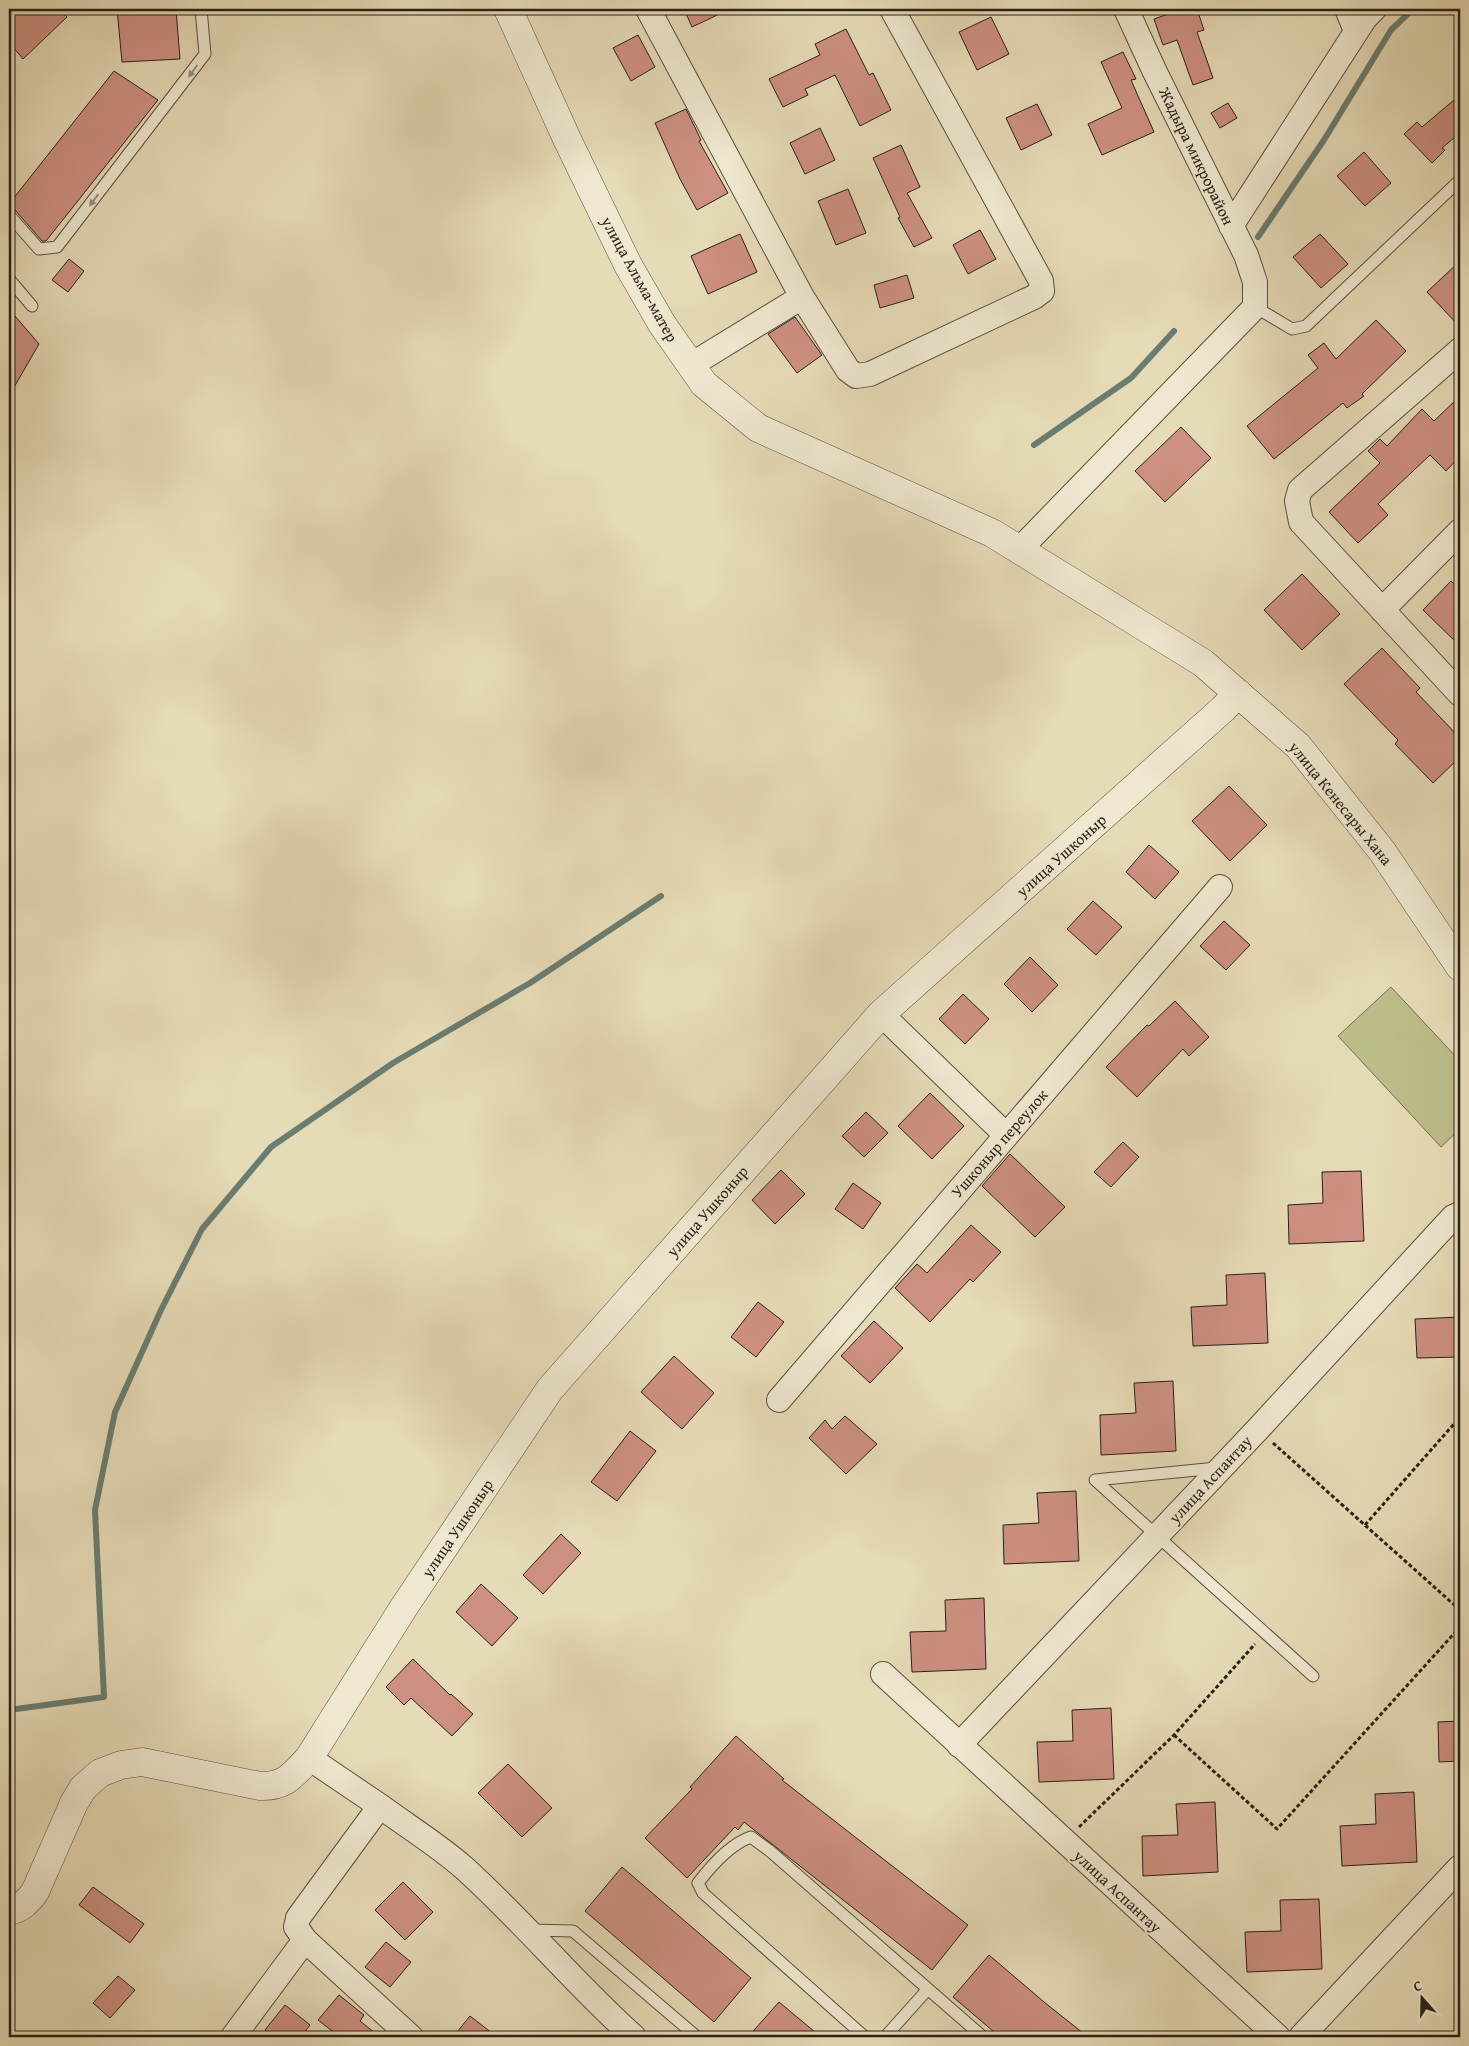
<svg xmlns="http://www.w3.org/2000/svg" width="1469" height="2046" font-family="'Gentium Book Plus',serif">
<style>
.green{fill:#bcbe8a;stroke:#726f51}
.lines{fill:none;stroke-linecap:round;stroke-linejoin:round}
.stream{stroke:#6a7d71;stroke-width:6}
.building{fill:#cd9082;stroke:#292018}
.service-casing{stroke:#584f40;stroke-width:13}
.minor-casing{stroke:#584f40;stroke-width:26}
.tertiary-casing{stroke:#584f40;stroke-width:29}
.path{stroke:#292018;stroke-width:3;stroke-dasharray:4 2.5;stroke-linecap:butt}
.service{stroke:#efe8d0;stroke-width:11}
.minor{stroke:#efe8d0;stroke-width:24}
.tertiary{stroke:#efe8d0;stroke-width:28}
.oneway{fill:#968e7d}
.labels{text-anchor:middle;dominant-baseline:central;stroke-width:4.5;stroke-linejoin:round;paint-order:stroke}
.street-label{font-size:16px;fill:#292018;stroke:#efe8d0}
</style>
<rect width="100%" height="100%" fill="#e6dbb7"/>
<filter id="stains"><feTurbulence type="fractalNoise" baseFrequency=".004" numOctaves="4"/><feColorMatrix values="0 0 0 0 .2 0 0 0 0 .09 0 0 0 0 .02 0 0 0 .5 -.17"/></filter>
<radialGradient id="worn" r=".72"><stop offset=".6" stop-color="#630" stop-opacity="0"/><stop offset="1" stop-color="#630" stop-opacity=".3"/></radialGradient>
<!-- green -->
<path class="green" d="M1391,987L1460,1061V1129L1441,1147L1338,1036Z"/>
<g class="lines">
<!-- stream -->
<path class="stream" d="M1258,237L1324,140L1391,30L1413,9
M1034,445L1131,378L1174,331
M9,1710L104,1697L95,1510L115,1412L161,1310L202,1229L271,1147L393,1063L530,983L661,896"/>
</g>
<!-- building -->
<path class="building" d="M9,9H60L67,17L23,59L9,42Z
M117,9H176L180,59L122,62Z
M684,9H730L692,27Z
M1182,9H1197L1204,30L1197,32L1213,78L1193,85L1177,40L1163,45L1154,19Z
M991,17L1009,54L977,70L959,32Z
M846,29L869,75L873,73L891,110L860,126L835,75L805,89L808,95L783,107L769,79L820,55L815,44Z
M638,35L655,67L631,81L613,48Z
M1123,52L1136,79L1131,80L1154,132L1102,155L1088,124L1122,108L1101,62Z
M114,71L158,100L46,241H42L15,210L9,208V204Z
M1460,95V133L1442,148L1445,150L1432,163L1404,134L1417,122L1422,127Z
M1228,103L1237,118L1220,128L1211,113Z
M1037,104L1052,135L1021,150L1006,118Z
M686,109L701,140L699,141L728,193L697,210L680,179L655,123Z
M820,128L835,160L805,174L790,143Z
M901,145L920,187L907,193L932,238L914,247L898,218L900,217L873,158Z
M1364,152L1391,183L1365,206L1337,176Z
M848,189L866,233L836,245L818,201Z
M980,230L996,259L968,274L953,245Z
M740,234L757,272L708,294L691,256Z
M1320,234L1348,264L1321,288L1293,257Z
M69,259L84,271L68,292L52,280Z
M1460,261V327L1427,292Z
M907,275L914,298L880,308L874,285Z
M9,309L39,344L9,396Z
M795,317L822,355L797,373L768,334Z
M1376,320L1406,351L1362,394L1364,396L1347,408L1343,403L1274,459L1247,426L1318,368L1308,355L1324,343L1336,359Z
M1460,396V456L1446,471L1430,455L1378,504L1388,515L1358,543L1329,512L1380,463L1368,451L1380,439L1387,446L1422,409L1434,421Z
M1181,427L1211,458L1165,502L1135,471Z
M1302,574L1340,614L1302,650L1264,610Z
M1451,581L1460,590V646L1423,610Z
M1382,648L1420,688L1416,692L1460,738V757L1433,783L1395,744L1398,740L1344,684Z
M1229,786L1267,825L1230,861L1192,821Z
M1149,845L1179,872L1155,899L1126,872Z
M1093,901L1122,927L1096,955L1067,929Z
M1224,921L1250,945L1226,970L1200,946Z
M1030,957L1058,985L1032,1012L1004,984Z
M963,994L989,1019L965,1044L939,1019Z
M1175,1001L1209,1037L1189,1056L1183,1049L1137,1097L1106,1067L1147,1025L1149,1026Z
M930,1093L964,1126L932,1159L898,1126Z
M866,1112L888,1133L864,1157L842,1136Z
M1123,1142L1139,1157L1111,1187L1094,1172Z
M1010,1154L1065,1207L1035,1237L982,1186Z
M781,1170L805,1194L775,1224L752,1200Z
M1361,1171L1364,1241L1289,1244L1288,1205L1323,1203L1322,1172Z
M853,1183L881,1203L863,1229L835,1209Z
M971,1225L1001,1252L973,1282L970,1279L930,1322L895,1288L917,1264L927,1273Z
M1265,1273L1268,1343L1193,1346L1191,1307L1227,1305L1226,1275Z
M758,1302L784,1322L756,1357L731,1337Z
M1460,1317V1357L1417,1358L1415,1319Z
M874,1321L903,1348L870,1383L841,1356Z
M674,1356L714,1393L682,1429L641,1392Z
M1173,1381L1176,1451L1101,1455L1100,1415L1136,1413L1134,1383Z
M845,1416L877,1444L846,1474L809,1438L825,1420L832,1429Z
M630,1431L656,1451L617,1501L591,1482Z
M1076,1491L1079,1561L1004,1564L1003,1525L1039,1523L1037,1493Z
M561,1534L581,1553L543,1594L523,1575Z
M481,1584L518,1618L492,1646L456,1612Z
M984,1598L986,1669L912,1672L910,1632L946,1631L945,1600Z
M413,1659L450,1695L451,1694L473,1714L452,1736L411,1698L404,1705L386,1687Z
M1111,1708L1114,1779L1039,1782L1037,1742L1073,1741L1072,1710Z
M1460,1721V1761L1439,1762L1438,1722Z
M736,1736L784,1779L782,1780L968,1925L932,1970L744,1822L738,1830L735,1827L687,1878L645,1838L692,1789L690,1787Z
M508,1764L552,1808L522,1837L478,1793Z
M1414,1792L1417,1862L1342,1866L1340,1826L1376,1824L1375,1794Z
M1215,1802L1218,1872L1143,1876L1142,1836L1178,1835L1176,1804Z
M622,1867L751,1978L714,2022L585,1911Z
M403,1882L433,1912L405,1940L375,1910Z
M93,1887L144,1924L130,1943L79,1905Z
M1319,1899L1322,1969L1247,1972L1245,1932L1281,1931L1280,1900Z
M386,1942L411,1962L390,1987L365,1967Z
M989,1955L1044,2002L1088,2037H1000L953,1997Z
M118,1976L135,1990L110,2018L93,2003Z
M339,1995L364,2015L360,2021L380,2037H340L318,2020Z
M779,2002L821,2037H748Z
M285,2005L310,2025L301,2037H274L265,2030Z
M470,2016L497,2037H453Z"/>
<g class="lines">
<defs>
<path id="service" d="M9,215L39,249L57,247L205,54L201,9
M9,279L32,306
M1255,307L1292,329L1306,326L1460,180
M1217,1468L1095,1480L1313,1676
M529,1930L573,1931L697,2037
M865,2037L703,1893L698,1883C711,1866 730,1844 751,1837L770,1851L928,1989
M885,2037L928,1989L983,2037"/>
<path id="minor" d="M648,9L802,297L848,370L856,376L870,374L1034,297L1042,291L1041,281L892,9
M1347,9L1356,31
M1231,226L1365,18L1374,9
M1460,350L1300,490L1297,501L1301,522L1460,694
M691,365L802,297
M1020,549L1255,307V282L1246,255L1154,70L1126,9
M1382,610L1460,531
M881,1014L1006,1135
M779,1400L1220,887
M883,1674L1278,2037
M959,1745L1258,1429L1453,1217L1460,1214
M309,1758L380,1806L298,1918L296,1927L305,1940L411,2037
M380,1806C407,1826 438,1845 463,1867C523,1921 574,1983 634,2037
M233,2037L305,1940
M1301,2037L1460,1867"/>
<path id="tertiary" d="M508,9L567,139L628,265L662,324L704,384L758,428L992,533L1203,663L1298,746L1382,851L1460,967
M9,1911C21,1909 28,1901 35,1892L74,1803L83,1788L100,1773L121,1765L142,1762L260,1786C285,1787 293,1775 309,1758L404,1607L550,1389L881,1014L1223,709L1238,693"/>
</defs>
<!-- service casing -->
<use href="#service" class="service-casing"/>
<!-- minor casing -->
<use href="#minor" class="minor-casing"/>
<!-- tertiary casing -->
<use href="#tertiary" class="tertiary-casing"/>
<!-- path -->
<path class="path" d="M1273,1443L1460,1610
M1365,1525L1460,1417
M1174,1735L1277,1829L1460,1627
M1079,1827L1174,1735L1255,1644"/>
<!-- service -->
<use href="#service" class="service"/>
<!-- minor -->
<use href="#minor" class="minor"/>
<!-- tertiary -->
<use href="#tertiary" class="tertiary"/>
</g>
<!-- one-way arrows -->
<defs><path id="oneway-solid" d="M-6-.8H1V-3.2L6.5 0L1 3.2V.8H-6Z" transform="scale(1.25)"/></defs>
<g class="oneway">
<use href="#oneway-solid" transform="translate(193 71) rotate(127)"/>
<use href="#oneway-solid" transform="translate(94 200) rotate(127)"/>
</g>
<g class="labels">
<!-- street labels -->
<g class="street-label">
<text transform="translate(1197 156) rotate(64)">Жадыра микрорайон</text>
<text transform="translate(640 279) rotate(61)">улица Альма-матер</text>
<text transform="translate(1341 803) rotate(51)">улица Кенесары Хана</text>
<text transform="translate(1061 855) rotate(-42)">улица Ушконыр</text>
<text transform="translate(999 1143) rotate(-49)">Ушконыр переулок</text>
<text transform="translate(707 1211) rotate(-49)">улица Ушконыр</text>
<text transform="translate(1210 1479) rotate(-47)">улица Аспантау</text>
<text transform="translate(457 1528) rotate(-56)">улица Ушконыр</text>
<text transform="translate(1118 1891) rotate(43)">улица Аспантау</text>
</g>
</g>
<!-- margin -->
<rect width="1469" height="2046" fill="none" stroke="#e6dbb7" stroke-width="30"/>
<rect x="10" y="10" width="1449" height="2026" fill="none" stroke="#292018" stroke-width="2.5"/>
<rect x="15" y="15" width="1439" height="2016" fill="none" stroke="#292018"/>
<!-- north arrow -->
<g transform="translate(1422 1998) rotate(340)" stroke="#efe8d0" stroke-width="4" paint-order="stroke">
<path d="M0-4L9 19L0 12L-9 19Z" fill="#292018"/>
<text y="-8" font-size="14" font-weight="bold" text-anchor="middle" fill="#292018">С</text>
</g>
<rect width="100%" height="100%" filter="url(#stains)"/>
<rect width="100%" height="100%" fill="url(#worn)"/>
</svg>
